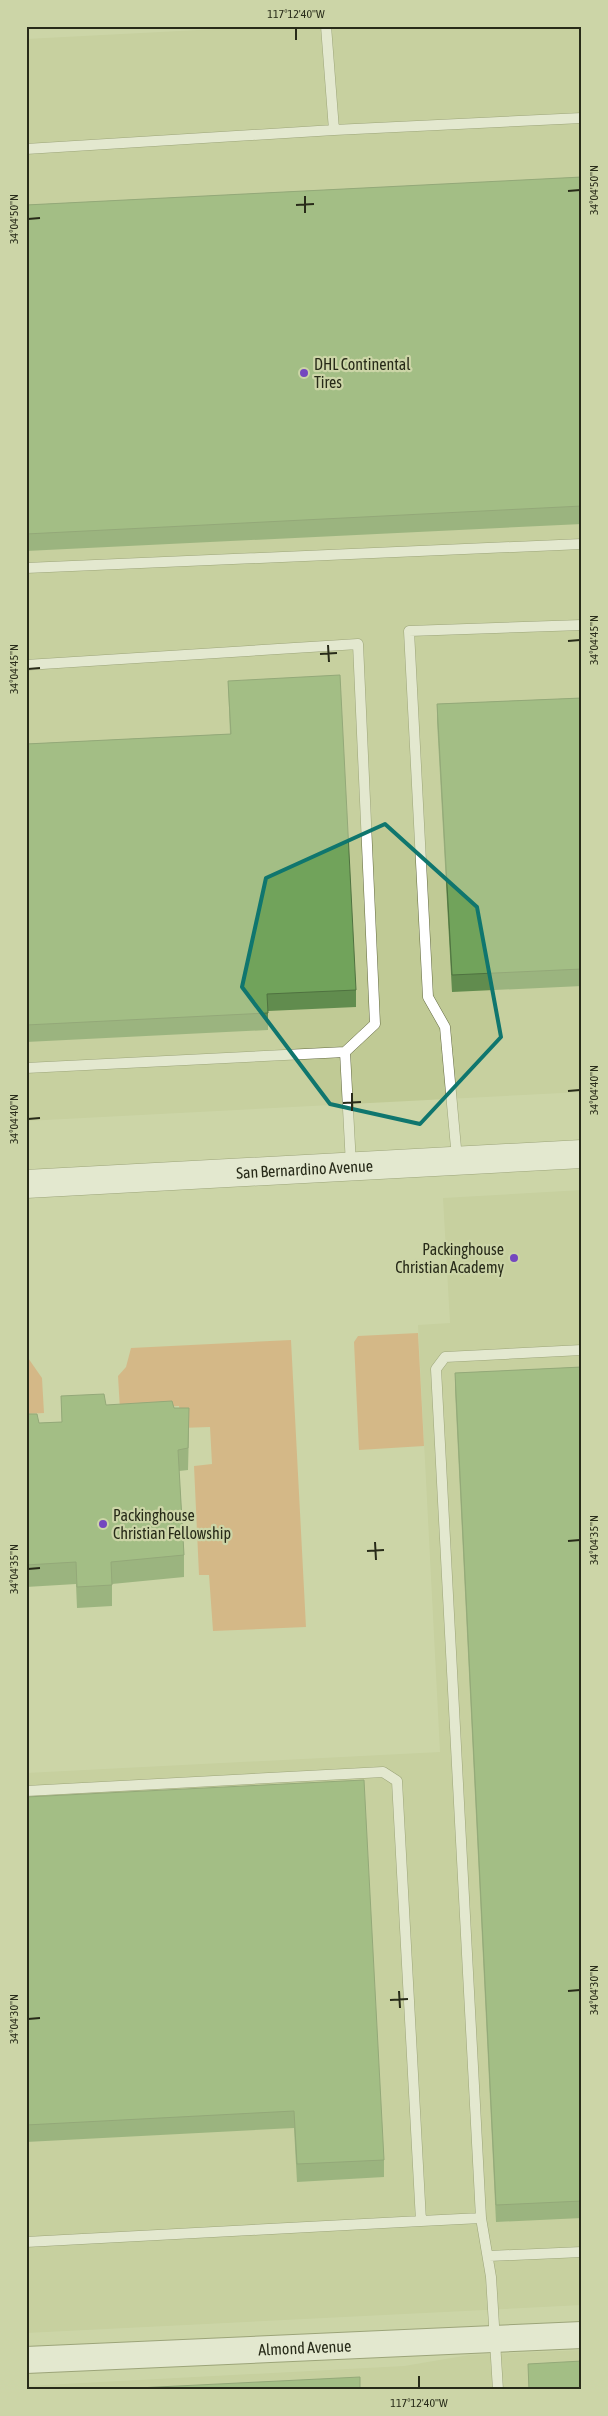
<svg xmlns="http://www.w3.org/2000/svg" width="608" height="2416" font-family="'Asap Condensed',sans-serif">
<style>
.built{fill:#c0ca95}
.green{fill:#dd9661}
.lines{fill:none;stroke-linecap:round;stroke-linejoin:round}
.service-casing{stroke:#626940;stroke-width:11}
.tertiary-casing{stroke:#626940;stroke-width:28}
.secondary-casing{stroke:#626940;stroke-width:29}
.service{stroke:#fff;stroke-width:10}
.tertiary{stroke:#fff;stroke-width:26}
.secondary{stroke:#fff;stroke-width:28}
.wall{fill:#618c4e}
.building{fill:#71a35b;stroke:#4f7240}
.marked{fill:none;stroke:#0f766e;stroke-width:4;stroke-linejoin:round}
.ticks{fill:none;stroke:#282b19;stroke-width:2}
.poi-dot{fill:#7447bf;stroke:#ccd5a7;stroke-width:2}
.labels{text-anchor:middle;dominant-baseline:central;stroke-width:4.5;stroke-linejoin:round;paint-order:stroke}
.poi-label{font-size:16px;fill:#282b19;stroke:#ccd5a7;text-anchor:start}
.street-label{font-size:16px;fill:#282b19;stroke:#ccd5a7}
.neatline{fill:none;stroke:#282b19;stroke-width:2}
.ticks-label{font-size:12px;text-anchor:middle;fill:#282b19}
</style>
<rect width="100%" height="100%" fill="#ccd5a7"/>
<!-- built -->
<path class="built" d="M275,26H582V1092L26,1121V39Z
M582,1190V2305L26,2333V1773L440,1752L418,1325L450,1323L443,1198Z
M582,2350V2390H26V2386L404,2366L469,2355Z"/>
<!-- green -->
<path class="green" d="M418,1333L424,1446L359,1450L354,1342L358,1336Z
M291,1340L306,1627L213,1631L209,1575H199L194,1466L212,1464L210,1427L181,1428L179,1406L120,1410L118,1376L126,1367L131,1348Z
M26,1355L42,1378L44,1413L26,1414Z"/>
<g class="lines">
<defs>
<path id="service" d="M334,130L582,118
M26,149L334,130L326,26
M26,568L582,544
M26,665L358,644L375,1024L345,1052L351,1165
M26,1068L345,1052
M457,1159L445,1027L428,997L409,631L582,625
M26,1791L383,1772L397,1781L421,2221L481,2218L491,2277L498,2390
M481,2218L436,1369L445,1357L582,1350
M26,2242L421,2221
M489,2256L582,2252"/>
<g id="tertiary">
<path id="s1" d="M26,2360L582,2335"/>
</g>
<g id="secondary">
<path id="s2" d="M26,1184L582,1154"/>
</g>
</defs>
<!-- service casing -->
<use href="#service" class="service-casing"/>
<!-- tertiary casing -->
<use href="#tertiary" class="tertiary-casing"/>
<!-- secondary casing -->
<use href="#secondary" class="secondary-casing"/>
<!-- service -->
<use href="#service" class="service"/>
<!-- tertiary -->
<use href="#tertiary" class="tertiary"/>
<!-- secondary -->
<use href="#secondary" class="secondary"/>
</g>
<!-- wall -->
<path class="wall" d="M582,177V524L26,551V205Z
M228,681L356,990V1007L268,1011V1030L26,1042V744L230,734Z
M582,698V986L452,992L437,721V704Z
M582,1367V2218L496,2222L455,1390V1373Z
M61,1396L106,1405L174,1408L189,1430L188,1470L179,1471L184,1555V1577L112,1584V1606L77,1608L76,1584L26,1587V1414L39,1423L62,1422Z
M26,1797L384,2160V2177L297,2182L294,2128L26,2142Z"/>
<!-- building -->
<path class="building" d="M582,177V506L26,534V205Z
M340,675L356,990L267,994L268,1013L26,1025V744L231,734L228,681Z
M582,698V969L452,975L437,704Z
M582,1367V2201L496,2205L455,1373Z
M104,1394L106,1405L172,1401L174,1408H189L188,1448L178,1450L184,1555L111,1562L112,1585L77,1587L76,1562L26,1565V1414H37L39,1423L62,1422L61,1396Z
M364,1780L384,2160L297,2164L294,2111L26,2125V1797Z
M582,2361V2390H529L528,2364Z
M360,2377V2390H97Z"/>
<!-- marked area -->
<path d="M0 0H608V2416H0ZM385,824L477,907L501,1037L420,1124L330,1104L242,987L266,878Z" fill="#ccd5a7" fill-opacity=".55" fill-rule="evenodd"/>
<path class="marked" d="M385,824L477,907L501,1037L420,1124L330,1104L242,987L266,878Z"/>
<!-- ticks -->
<path class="ticks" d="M296,28V40M568,191L580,190M305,196V213M296,205L314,204M28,219L40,218M568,641L580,640M328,645L329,662M320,654L337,653M28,669L40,668M568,1091L580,1090M352,1093V1111M343,1103L361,1102M28,1119L40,1118M568,1541L580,1540M375,1542L376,1560M367,1551L384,1550M28,1569L40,1568M399,1991L400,2008M568,1991L580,1990M390,2000L408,1999M28,2019L40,2018M419,2376V2388"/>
<!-- markers -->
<g class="poi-dot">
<circle cx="304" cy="373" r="5"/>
<circle cx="514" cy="1258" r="5"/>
<circle cx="103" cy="1524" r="5"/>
</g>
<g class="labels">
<!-- poi labels -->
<g class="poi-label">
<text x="314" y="364">DHL Continental<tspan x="314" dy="18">Tires</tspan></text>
<text x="504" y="1249" text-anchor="end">Packinghouse<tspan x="504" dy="18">Christian Academy</tspan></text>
<text x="113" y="1515">Packinghouse<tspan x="113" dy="18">Christian Fellowship</tspan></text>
</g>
<!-- street labels -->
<g class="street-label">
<text stroke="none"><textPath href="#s2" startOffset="279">San Bernardino Avenue</textPath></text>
<text stroke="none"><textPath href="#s1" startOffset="279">Almond Avenue</textPath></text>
</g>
</g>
<!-- border -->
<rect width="608" height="2416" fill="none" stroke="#ccd5a7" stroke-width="55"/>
<rect x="28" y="28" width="552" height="2360" class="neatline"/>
<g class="ticks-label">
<text x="296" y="18">117°12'40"W</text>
<text transform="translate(594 190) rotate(-90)" y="4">34°04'50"N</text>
<text transform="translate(14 219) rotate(-90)" y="4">34°04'50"N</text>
<text transform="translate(594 640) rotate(-90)" y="4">34°04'45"N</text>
<text transform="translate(14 669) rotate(-90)" y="4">34°04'45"N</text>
<text transform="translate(594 1090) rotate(-90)" y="4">34°04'40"N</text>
<text transform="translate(14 1119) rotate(-90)" y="4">34°04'40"N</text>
<text transform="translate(594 1540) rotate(-90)" y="4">34°04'35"N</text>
<text transform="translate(14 1569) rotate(-90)" y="4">34°04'35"N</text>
<text transform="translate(594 1990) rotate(-90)" y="4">34°04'30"N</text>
<text transform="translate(14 2019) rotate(-90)" y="4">34°04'30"N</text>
<text x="419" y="2407">117°12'40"W</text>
</g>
</svg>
